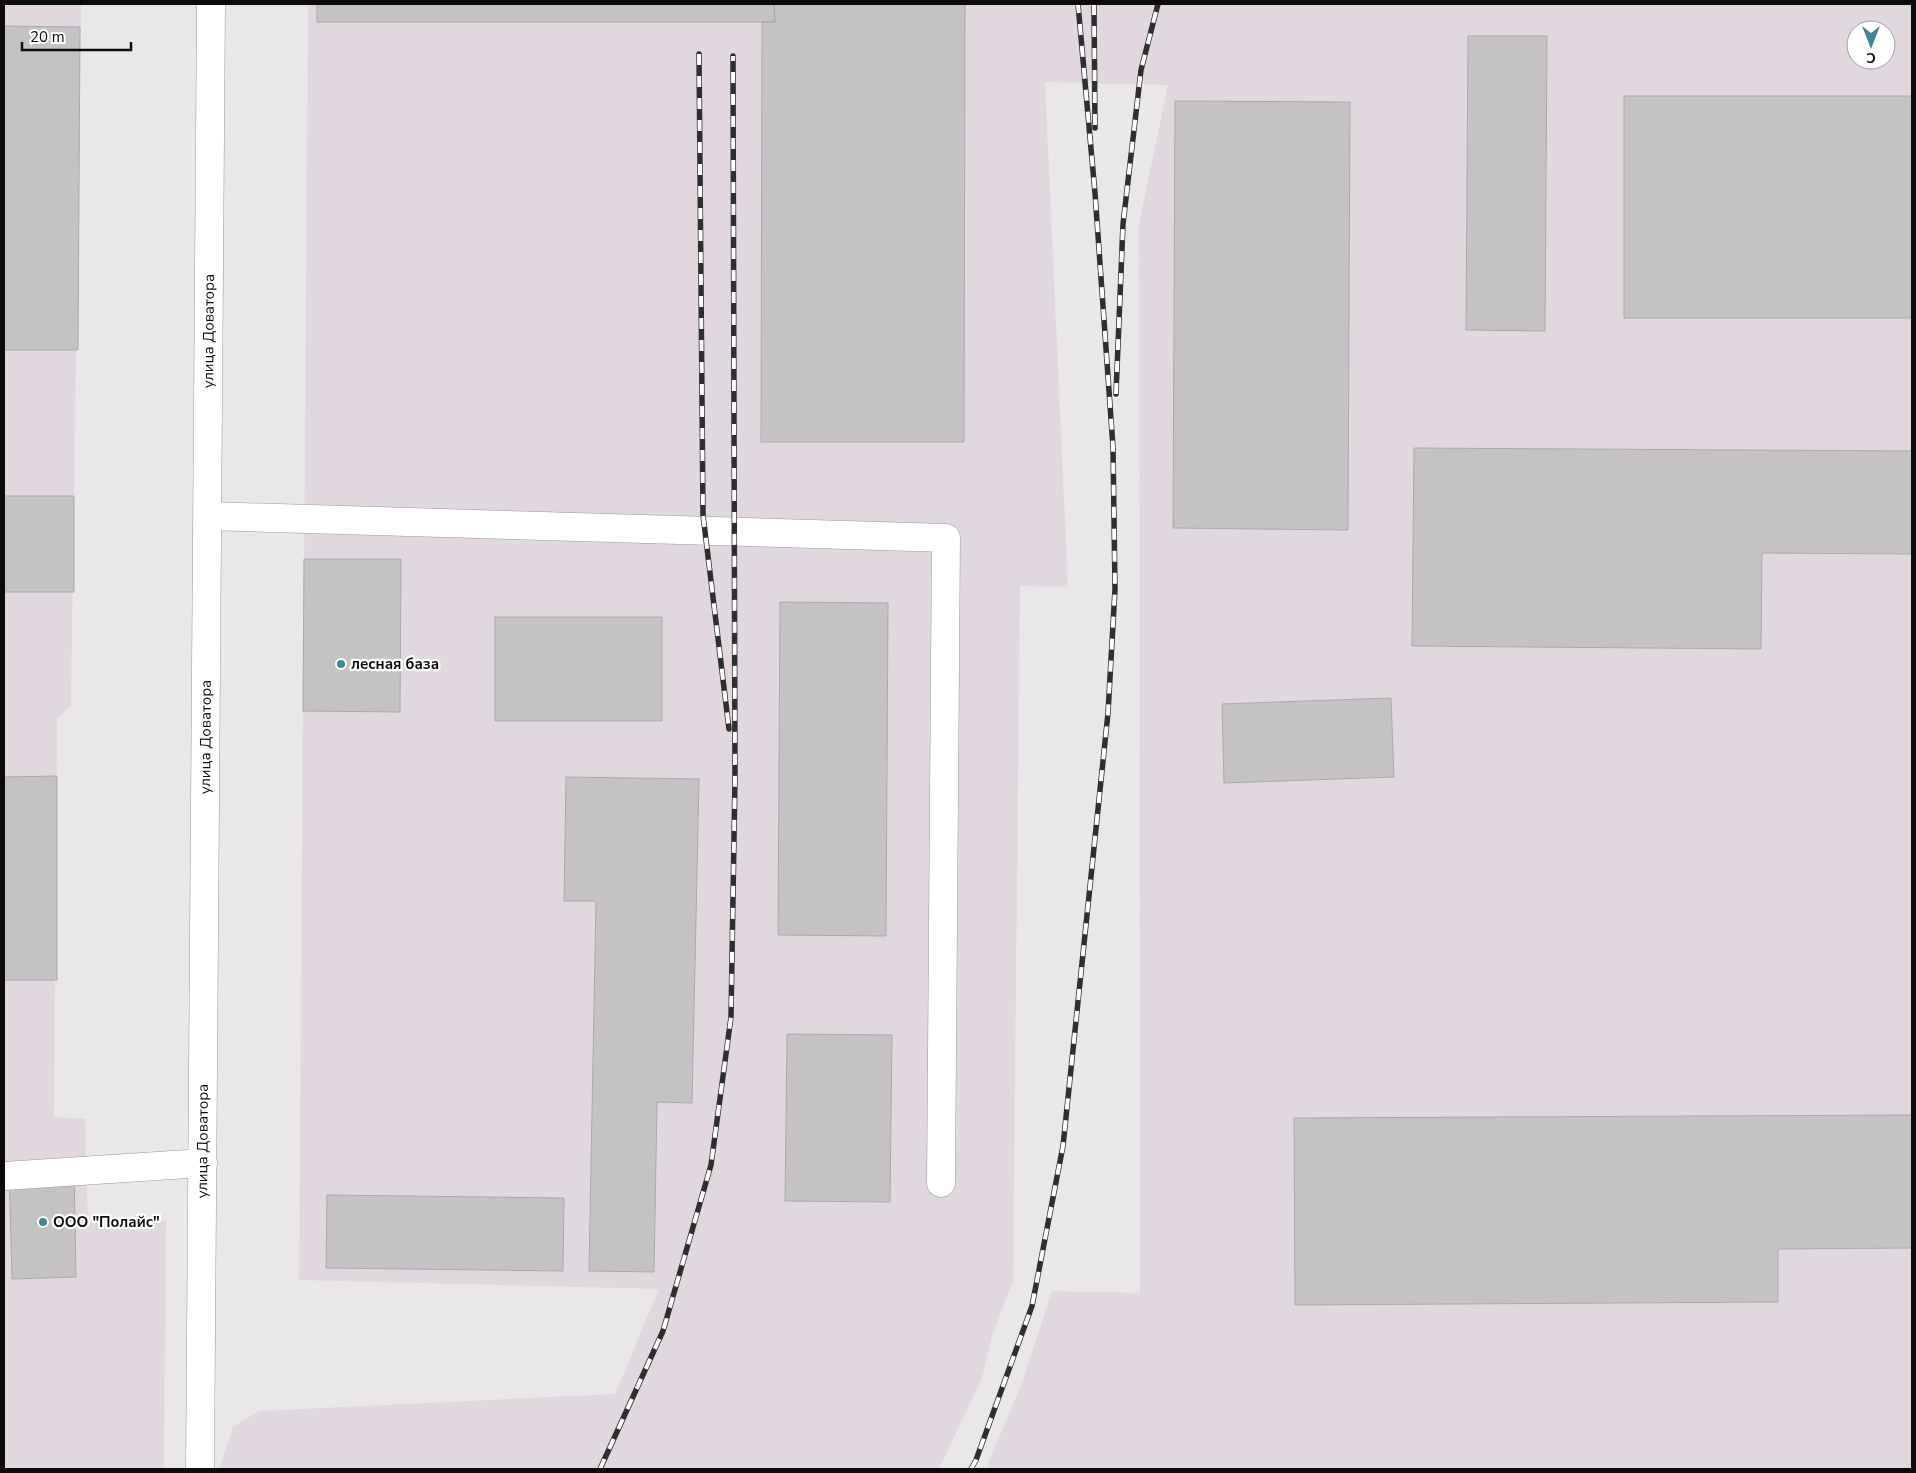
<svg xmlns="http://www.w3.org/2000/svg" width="1916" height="1473" font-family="'Nunito Sans',sans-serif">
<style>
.built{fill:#e1d8df;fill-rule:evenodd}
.building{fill:#c5c2c4;stroke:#aca9ab}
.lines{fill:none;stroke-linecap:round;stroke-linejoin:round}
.minor-casing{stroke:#999799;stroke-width:29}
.minor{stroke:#fff;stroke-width:28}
.rail-casing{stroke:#2f2e2f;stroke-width:5.5}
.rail{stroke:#fff;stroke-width:4;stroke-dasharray:11;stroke-linecap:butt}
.poi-dot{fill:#418693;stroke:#fff;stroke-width:2}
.labels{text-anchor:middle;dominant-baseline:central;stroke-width:4.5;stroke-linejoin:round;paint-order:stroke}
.street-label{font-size:15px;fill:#0c0b0c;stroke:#fff}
.poi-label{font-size:15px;font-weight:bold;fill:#0c0b0c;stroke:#fff;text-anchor:start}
</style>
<rect width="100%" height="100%" fill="#eae7e9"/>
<!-- built -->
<path class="built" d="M4,4H81L71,706L57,718L54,1117L85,1119L88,1221H166L164,1469H4Z
M308,4H1912V1469H986L1023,1380L1052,1291L1140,1293L1139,224L1168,85L1045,82L1068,587L1020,586L1013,1281L992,1336L982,1378L939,1469H219L233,1427L259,1411L615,1394L659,1289L299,1280ZM1856,30H1886V60H1856Z"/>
<!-- building -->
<path class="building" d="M317,4H774L775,22H317Z
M774,4H965L964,442H761L762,22H775Z
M4,26L80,27L78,350H4Z
M1468,36H1547L1545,331L1466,330Z
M1624,96H1912V318H1624Z
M1175,101L1350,102L1348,530L1173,528Z
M1414,448L1912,451V554L1762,553L1761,649L1412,646Z
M4,496H74V592H4Z
M304,559H401L400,712L303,711Z
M780,602L888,603L886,936L778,935Z
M495,617H662V721H495Z
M1391,698L1394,777L1224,783L1222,704Z
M57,776V980H4V777Z
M566,777L699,779L692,1103L657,1102L654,1272L589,1271L596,901H564Z
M787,1034L892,1035L890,1202L785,1201Z
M1912,1115V1248L1778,1249V1302L1295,1305L1294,1118Z
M74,1166L76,1277L12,1279L9,1167Z
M327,1195L564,1198L563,1271L326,1268Z"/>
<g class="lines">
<defs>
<g id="minor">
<path d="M208,516L946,538L941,1183"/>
<path d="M4,1176L203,1163"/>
<path id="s1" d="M200,1469L211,4"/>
</g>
</defs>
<!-- minor casing -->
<use href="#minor" class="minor-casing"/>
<!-- minor -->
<use href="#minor" class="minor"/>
<defs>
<path id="rail" d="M1094,4L1095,128
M699,54L703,515L729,729
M1116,394L1123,224L1141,70L1158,4
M600,1469L663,1331L711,1165L731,1017L735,778L733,56
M971,1469L976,1460L1032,1306L1063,1146L1108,713L1115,589L1113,447L1095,193L1078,4"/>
</defs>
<!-- rail casing -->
<use href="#rail" class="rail-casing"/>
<!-- rail -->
<use href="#rail" class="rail"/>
</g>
<!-- markers -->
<g class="poi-dot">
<circle cx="341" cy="664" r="5"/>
<circle cx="43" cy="1222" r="5"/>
</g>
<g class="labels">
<!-- street labels -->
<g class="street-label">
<text stroke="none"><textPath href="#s1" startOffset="1138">улица Доватора</textPath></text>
<text stroke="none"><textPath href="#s1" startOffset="732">улица Доватора</textPath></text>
<text stroke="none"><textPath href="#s1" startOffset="328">улица Доватора</textPath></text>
</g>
<!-- poi labels -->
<g class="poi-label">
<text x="351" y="664">лесная база</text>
<text x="53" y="1222">ООО "Полайс"</text>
</g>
</g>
<!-- border -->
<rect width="1916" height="1473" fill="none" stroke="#0c0b0c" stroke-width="10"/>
<!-- north arrow -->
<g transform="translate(1871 45) rotate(180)"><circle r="24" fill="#ffffff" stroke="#9e9d9e"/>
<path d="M0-4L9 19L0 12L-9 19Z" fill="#418693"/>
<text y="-8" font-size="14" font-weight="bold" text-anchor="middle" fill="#0c0b0c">С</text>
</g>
<!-- scale -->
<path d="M22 42v8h109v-8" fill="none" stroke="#0c0b0c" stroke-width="2.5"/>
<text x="30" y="42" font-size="15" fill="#0c0b0c" stroke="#ffffff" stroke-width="4" paint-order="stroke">20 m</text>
</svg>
